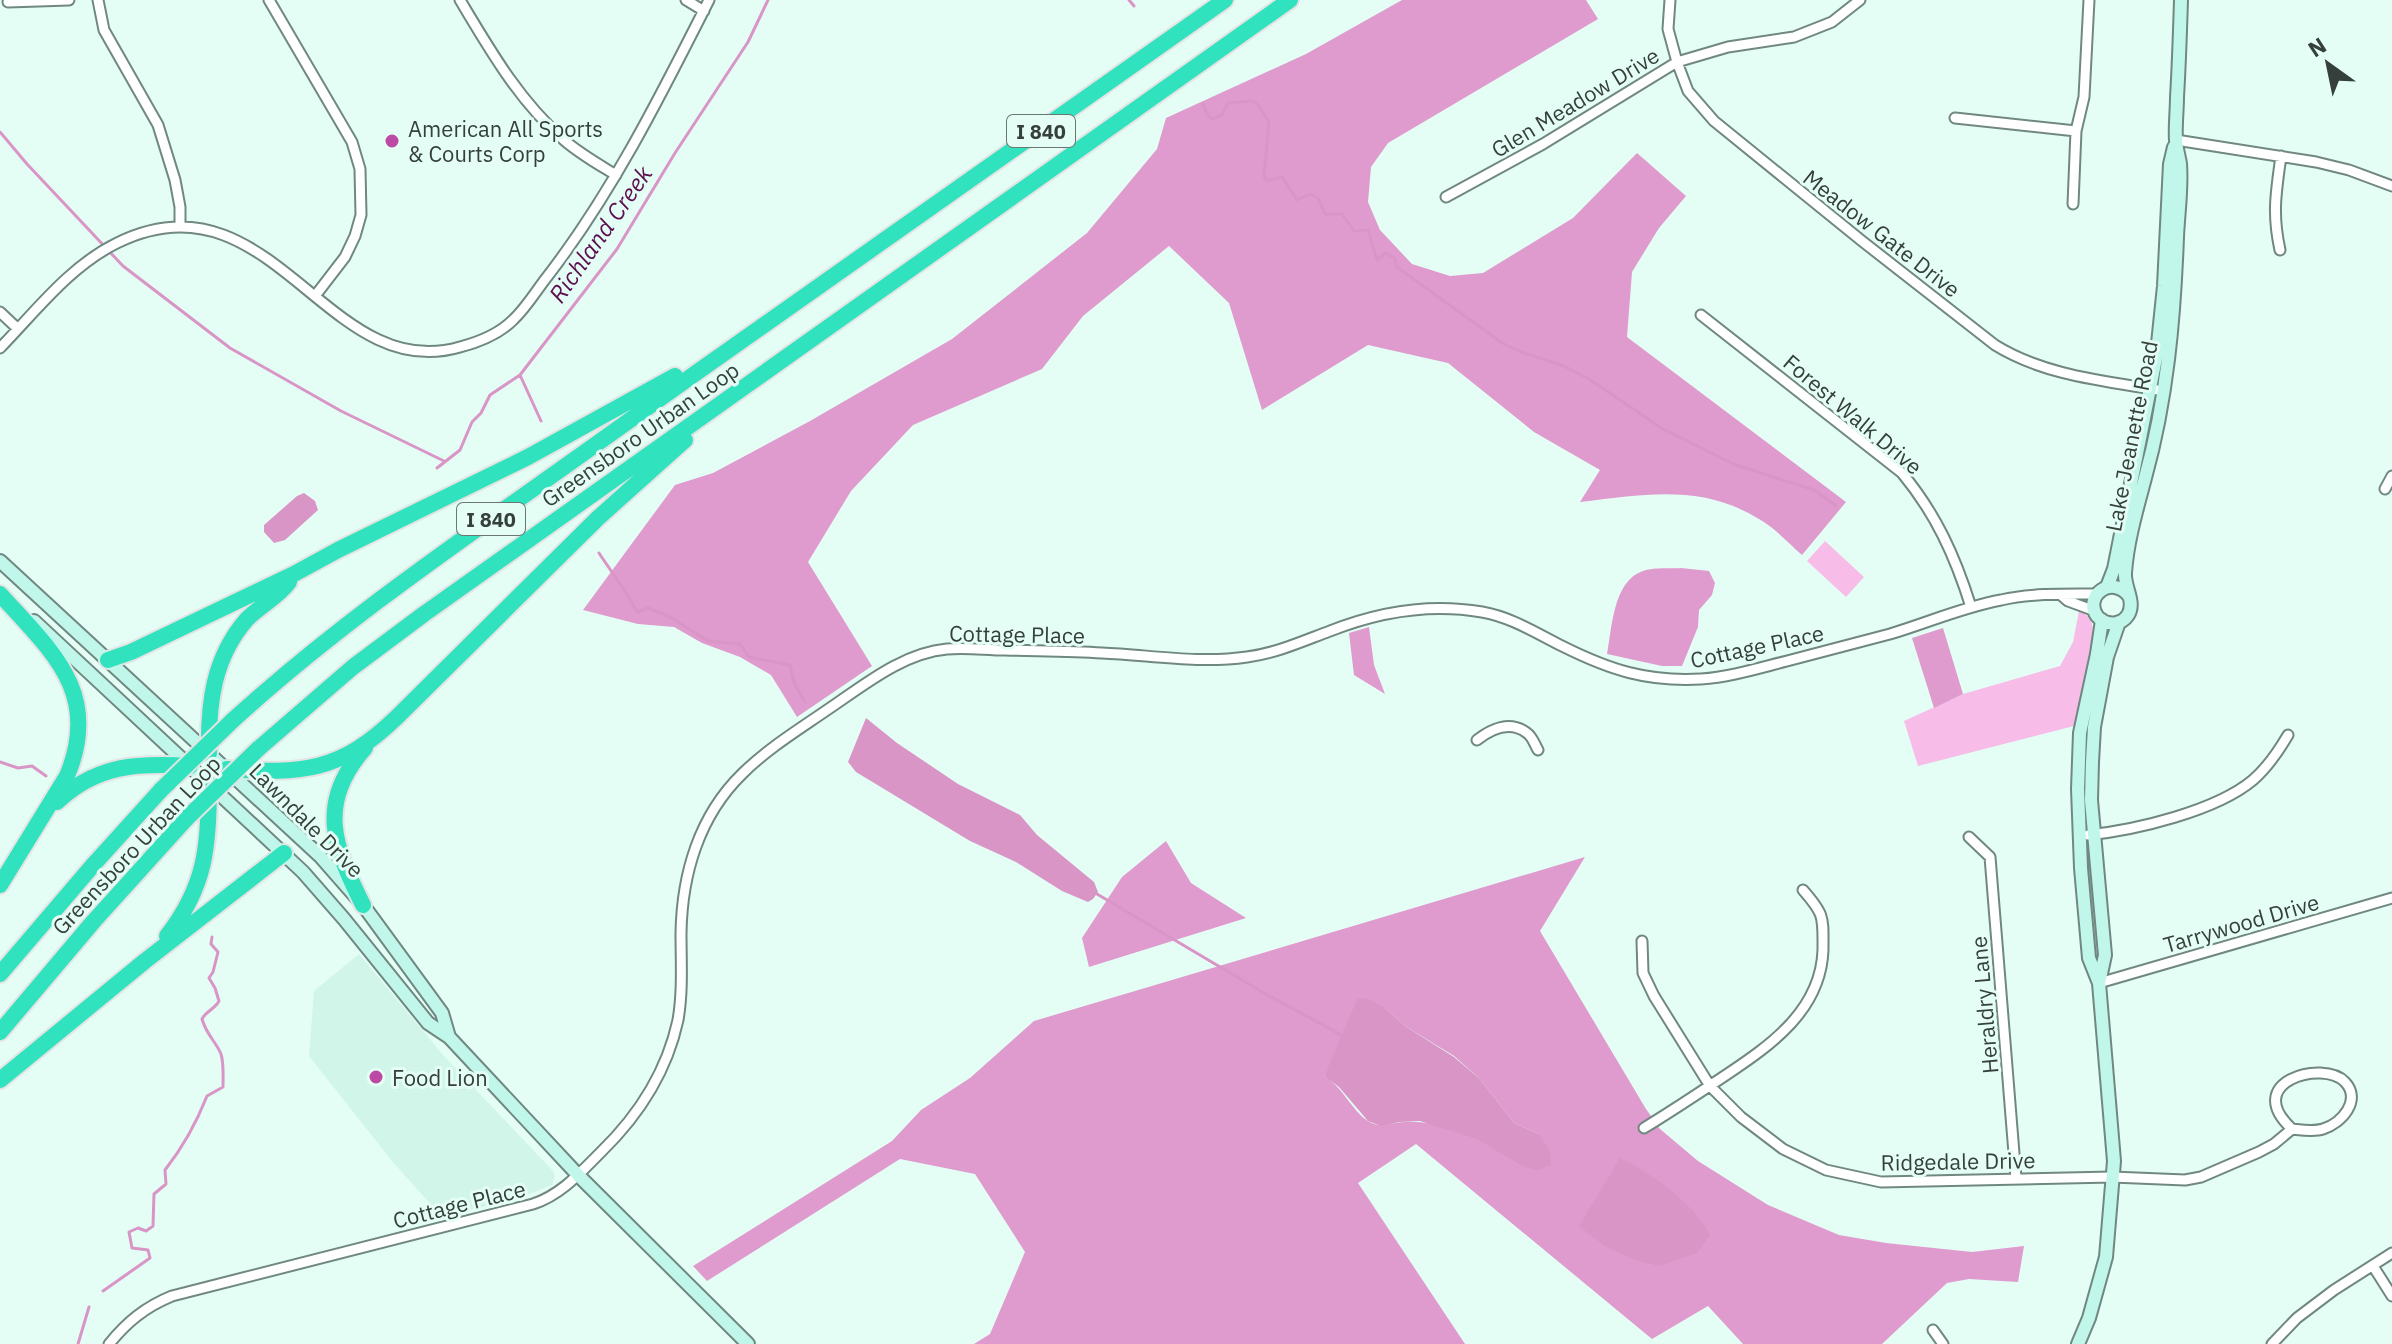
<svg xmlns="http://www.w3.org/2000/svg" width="2392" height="1344" font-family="'IBM Plex Sans',sans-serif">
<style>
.built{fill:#d1f5e9}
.green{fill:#f7bce7}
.forest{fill:#df9bcd;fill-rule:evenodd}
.water{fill:#d895c6}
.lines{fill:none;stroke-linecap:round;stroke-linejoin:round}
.stream{stroke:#d895c6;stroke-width:3}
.street-casing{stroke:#708881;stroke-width:13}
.secondary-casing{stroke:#708881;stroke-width:16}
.highway-casing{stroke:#e3e4e4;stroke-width:20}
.street{stroke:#fff;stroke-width:9}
.secondary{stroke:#c1f6eb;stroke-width:12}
.highway{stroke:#30e2bd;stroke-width:16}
.highway-bridge-casing{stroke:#e3e4e4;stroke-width:20;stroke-linecap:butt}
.highway-bridge{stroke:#30e2bd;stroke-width:16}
.poi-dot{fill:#bc4aa4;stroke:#e4fef5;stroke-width:3}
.labels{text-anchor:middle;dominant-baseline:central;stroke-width:6;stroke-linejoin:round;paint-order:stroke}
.shield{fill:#e4fef5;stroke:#6a7874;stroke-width:2}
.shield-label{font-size:20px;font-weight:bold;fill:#353f3c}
.street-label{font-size:22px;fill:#353f3c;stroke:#e4fef5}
.poi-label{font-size:22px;fill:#353f3c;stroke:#e4fef5;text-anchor:start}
.water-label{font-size:24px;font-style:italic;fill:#5e0f50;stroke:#e4fef5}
</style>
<rect width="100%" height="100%" fill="#e4fef5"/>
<!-- built -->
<path class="built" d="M359,954L443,1055L553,1171L555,1176L552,1185L514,1200L441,1216L392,1161L309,1056L314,991Z"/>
<!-- green -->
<path class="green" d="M1825,541L1864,577L1846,597L1807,561Z
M2079,611C2085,614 2090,617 2092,624C2097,646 2079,703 2074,726L1918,766L1904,721L1963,694L2060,666L2073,642Z"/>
<!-- forest -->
<path class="forest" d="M1402,0H1586L1598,19L1388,143L1371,167L1368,202L1380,230L1412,264L1450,276L1483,273L1573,218L1637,153L1686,196L1659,228L1632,272L1627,337L1846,502L1802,555C1788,543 1775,528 1759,519C1700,483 1644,495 1580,502L1600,470L1534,432L1448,363L1368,345L1262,410L1229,303L1169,246L1083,316L1042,369L913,425L851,491L808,562L872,666L797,717L771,675L740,657L702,643L674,627L638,624L583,610L675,485L713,473L810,421L952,339L1087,233L1157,149L1166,118L1306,54Z
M1681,568L1709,571L1715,583L1712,595L1699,610L1698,627L1682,666H1662L1607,654C1612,628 1613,581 1643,571C1654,567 1670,569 1681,568Z
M1369,627L1374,665L1385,694L1354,675L1349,633Z
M1943,628L1963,694L1934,708L1912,638Z
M1166,841L1191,883L1246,918L1089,967L1082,938L1122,877Z
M1585,857L1540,931L1646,1109L1660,1129L1698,1161L1768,1205L1839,1235L1886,1243L1972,1252L2024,1246L2018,1282L1969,1279L1947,1283L1882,1344H1743L1708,1306L1652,1339L1416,1144L1358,1183L1465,1344H974L990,1334L1025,1252L975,1174L900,1159L707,1281L693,1266L892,1141L921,1110L970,1078L1034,1021ZM1384,1007L1405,1026L1454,1056L1480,1079L1514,1123L1539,1134L1494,1147C1467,1133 1434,1120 1404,1122C1392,1122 1379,1129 1368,1121C1351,1110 1344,1088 1324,1076L1343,1036Z"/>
<!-- water -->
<path class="water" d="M304,493L315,501L318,510L285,540L274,543L264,532V525L297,496Z
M866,718L897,743L958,784L1020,815L1037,835L1094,882L1098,892L1093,899L1088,902L1062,891L1016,862L970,841L856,772L848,762Z
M1358,998H1366L1384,1007L1405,1026L1454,1057L1480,1079L1514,1123L1539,1134L1550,1152L1551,1165L1539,1170L1524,1167L1477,1139L1420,1121L1399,1122L1381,1126L1368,1121L1339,1087L1324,1076Z
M1620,1158C1651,1173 1695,1204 1710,1235L1697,1253L1659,1266L1633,1259L1605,1246L1579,1226Z"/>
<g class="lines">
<!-- stream -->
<path class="stream" d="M1129,0L1134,6
M1203,104L1208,116L1213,119L1222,115L1228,103L1252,101L1257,104L1269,122L1264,176L1267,181L1282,177L1297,200L1310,194L1318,198L1325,214H1342L1354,231L1368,230L1377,260L1386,253L1395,259L1397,267L1502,343L1521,352L1564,366L1589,379L1663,429L1736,465L1814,490L1836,506
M0,132L27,164L123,266L230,348L341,411L444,461
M520,375L541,421
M437,468L460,450L472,422L481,413L490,395L520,375L617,249L675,153L748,42L768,0
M599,553C608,567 618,580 627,594C632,601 632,606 638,612L648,608L670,617L708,641L740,644L749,657L790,665L794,683L805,702
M0,762L18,768L32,766L46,776
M1097,894L1264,993L1347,1038
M103,1291L150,1258L148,1250L132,1248L129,1232L138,1228L146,1231L153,1226L154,1194L166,1184L165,1170C183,1147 196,1124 207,1096L223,1087C223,1076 224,1064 221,1054C215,1040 207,1036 202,1019C206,1011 215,1009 219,1001L215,988L209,978L213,972L218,952L211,944L212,937
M78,1344L89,1307"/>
<defs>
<path id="street" d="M98,0L104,30L158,125L175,180L180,207V226
M269,0L352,142L360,169L361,215L355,236L345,257L315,296
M460,0C490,50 519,101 564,140C580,154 598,164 616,175
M686,0L704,11
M1670,0L1668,29L1677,62L1688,91L1714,121L1862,241L1995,345C2045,376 2106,381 2164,391
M8,2L69,0
M1955,118L2076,131
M2176,140L2316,162L2349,170L2392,186
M1446,197L1543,144L1677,62L1728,47L1794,37L1832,22L1860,0
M2073,204L2076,131L2084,97L2089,0
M2280,250C2272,214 2276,192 2281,156
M0,312L18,329
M1701,315L1902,473C1936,514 1955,556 1971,607
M0,348C36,311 70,266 117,243C271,167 327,386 460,347C479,342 499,334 513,320C526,308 536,291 547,277C612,193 661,95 709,0
M2385,489L2392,476
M2061,595L2068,601L2095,611
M1477,740C1491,729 1510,720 1527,733C1532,736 1535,745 1538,750
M2088,835C2136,830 2216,811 2253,780C2268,767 2278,752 2288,735
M1969,837L1990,857L2016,1178
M1642,941L1643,973L1654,996L1710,1086L1741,1117L1783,1149L1826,1170L1881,1182L2112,1177L2185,1180L2201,1177L2259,1152L2274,1144L2292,1129C2241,1082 2323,1059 2345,1082C2362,1100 2342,1123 2323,1129C2314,1132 2302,1130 2292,1129
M2099,983L2392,898
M1644,1128C1672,1111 1699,1093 1726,1075C1771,1045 1821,1010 1823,950C1823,917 1825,915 1803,890
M2373,1266L2392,1296
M1933,1330L1943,1344
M109,1344C127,1322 145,1307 172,1296L533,1204C561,1195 581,1172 601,1152C638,1116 667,1071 678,1020C683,991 681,962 681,933C682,874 699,816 742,774C767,749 798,730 827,710C863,686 902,653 947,649C966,647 986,650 1005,650C1037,651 1070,651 1102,653C1150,655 1199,664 1247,657C1277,653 1303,641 1330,631C1378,612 1430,603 1482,612C1511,617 1536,633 1562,646C1610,670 1647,682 1701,679C1730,677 1759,668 1787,661C1821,652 1856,643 1890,634C1927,623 1963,607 2001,600C2033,593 2066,594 2097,594
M2272,1344L2297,1318L2334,1290L2392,1253"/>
<path id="secondary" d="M0,561L320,856L363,905L442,1013L449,1037
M2107,587L2114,569L2157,353L2164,286L2170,164L2174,147
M2129,596C2112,574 2083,596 2097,616C2105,626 2121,626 2128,615C2136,602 2124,587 2125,573C2127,542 2137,508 2145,478C2167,399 2174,319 2177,237C2178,213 2182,188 2180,164C2179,156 2176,148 2176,140C2175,126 2177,111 2177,97C2179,65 2180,32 2181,0
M34,621L303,872L344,919L428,1023L449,1037L578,1175L748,1344
M2099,983L2089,958L2081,868L2078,789L2080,733L2097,654L2102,620
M2078,1344L2089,1318L2106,1257L2114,1161L2099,983L2105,955L2091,800L2092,762L2094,727L2107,657L2119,622"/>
<path id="highway" d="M0,594C51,651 102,692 67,776L0,885
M108,660L131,652L294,574L338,550L528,457L675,376
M232,721C345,618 472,533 595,445C804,295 1016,149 1225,0
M258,749L353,667L424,614L1290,0
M209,753C208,704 213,658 247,619C260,606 278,597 289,582
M227,769C303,774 340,772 397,717L598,518L685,440
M57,802C97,764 138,763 190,766
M363,905C334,847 316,803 365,748
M167,936C206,886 209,845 209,784
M0,974L94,864L161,790
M0,1032L93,922L187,818
M0,1080L145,961L284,853"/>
</defs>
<!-- street casing -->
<use href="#street" class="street-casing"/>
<!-- secondary casing -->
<use href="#secondary" class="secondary-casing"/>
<!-- highway casing -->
<use href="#highway" class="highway-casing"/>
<!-- street -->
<use href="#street" class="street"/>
<!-- secondary -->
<use href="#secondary" class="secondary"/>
<!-- highway -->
<use href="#highway" class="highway"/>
<defs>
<path id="highway-bridge" d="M161,790L232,721
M187,818L258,749"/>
</defs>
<!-- highway-bridge casing -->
<use href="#highway-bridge" class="highway-bridge-casing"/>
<!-- highway-bridge -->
<use href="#highway-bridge" class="highway-bridge"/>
</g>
<!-- markers -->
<g class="poi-dot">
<circle cx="392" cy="141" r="8"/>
<circle cx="376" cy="1077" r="8"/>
</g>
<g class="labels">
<!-- shield labels -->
<g class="shield">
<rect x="1007" y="115" width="68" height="32" rx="6"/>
<rect x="457" y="503" width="68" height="32" rx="6"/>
</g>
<g class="shield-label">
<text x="1041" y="131">I 840</text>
<text x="491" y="519">I 840</text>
</g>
<!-- street labels -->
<g class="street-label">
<text transform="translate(1575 102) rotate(-31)">Glen Meadow Drive</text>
<text transform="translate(1882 233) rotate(38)">Meadow Gate Drive</text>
<text transform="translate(1853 414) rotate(40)">Forest Walk Drive</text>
<text transform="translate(640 434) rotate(-35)">Greensboro Urban Loop</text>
<text transform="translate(2131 436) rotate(-79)">Lake Jeanette Road</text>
<text transform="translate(1017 634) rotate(1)">Cottage Place</text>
<text transform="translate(1757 646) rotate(-12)">Cottage Place</text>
<text transform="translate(307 820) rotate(45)">Lawndale Drive</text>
<text transform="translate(136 845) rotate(-47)">Greensboro Urban Loop</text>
<text transform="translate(2241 923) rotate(-16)">Tarrywood Drive</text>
<text transform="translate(1984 1005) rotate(-95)">Heraldry Lane</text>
<text transform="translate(1958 1161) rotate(-1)">Ridgedale Drive</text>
<text transform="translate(459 1204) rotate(-14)">Cottage Place</text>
</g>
<!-- poi labels -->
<g class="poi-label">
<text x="408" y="128">American All Sports<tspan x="408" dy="25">&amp; Courts Corp</tspan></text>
<text x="392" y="1077">Food Lion</text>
</g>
<!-- water labels -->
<g class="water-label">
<text transform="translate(600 234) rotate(-55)">Richland Creek</text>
</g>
</g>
<!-- north arrow -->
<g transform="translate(2328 64) rotate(327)" stroke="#e4fef5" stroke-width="6" paint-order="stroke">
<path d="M0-6L14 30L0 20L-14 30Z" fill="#353f3c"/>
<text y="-12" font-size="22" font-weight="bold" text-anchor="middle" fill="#353f3c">N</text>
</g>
</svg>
